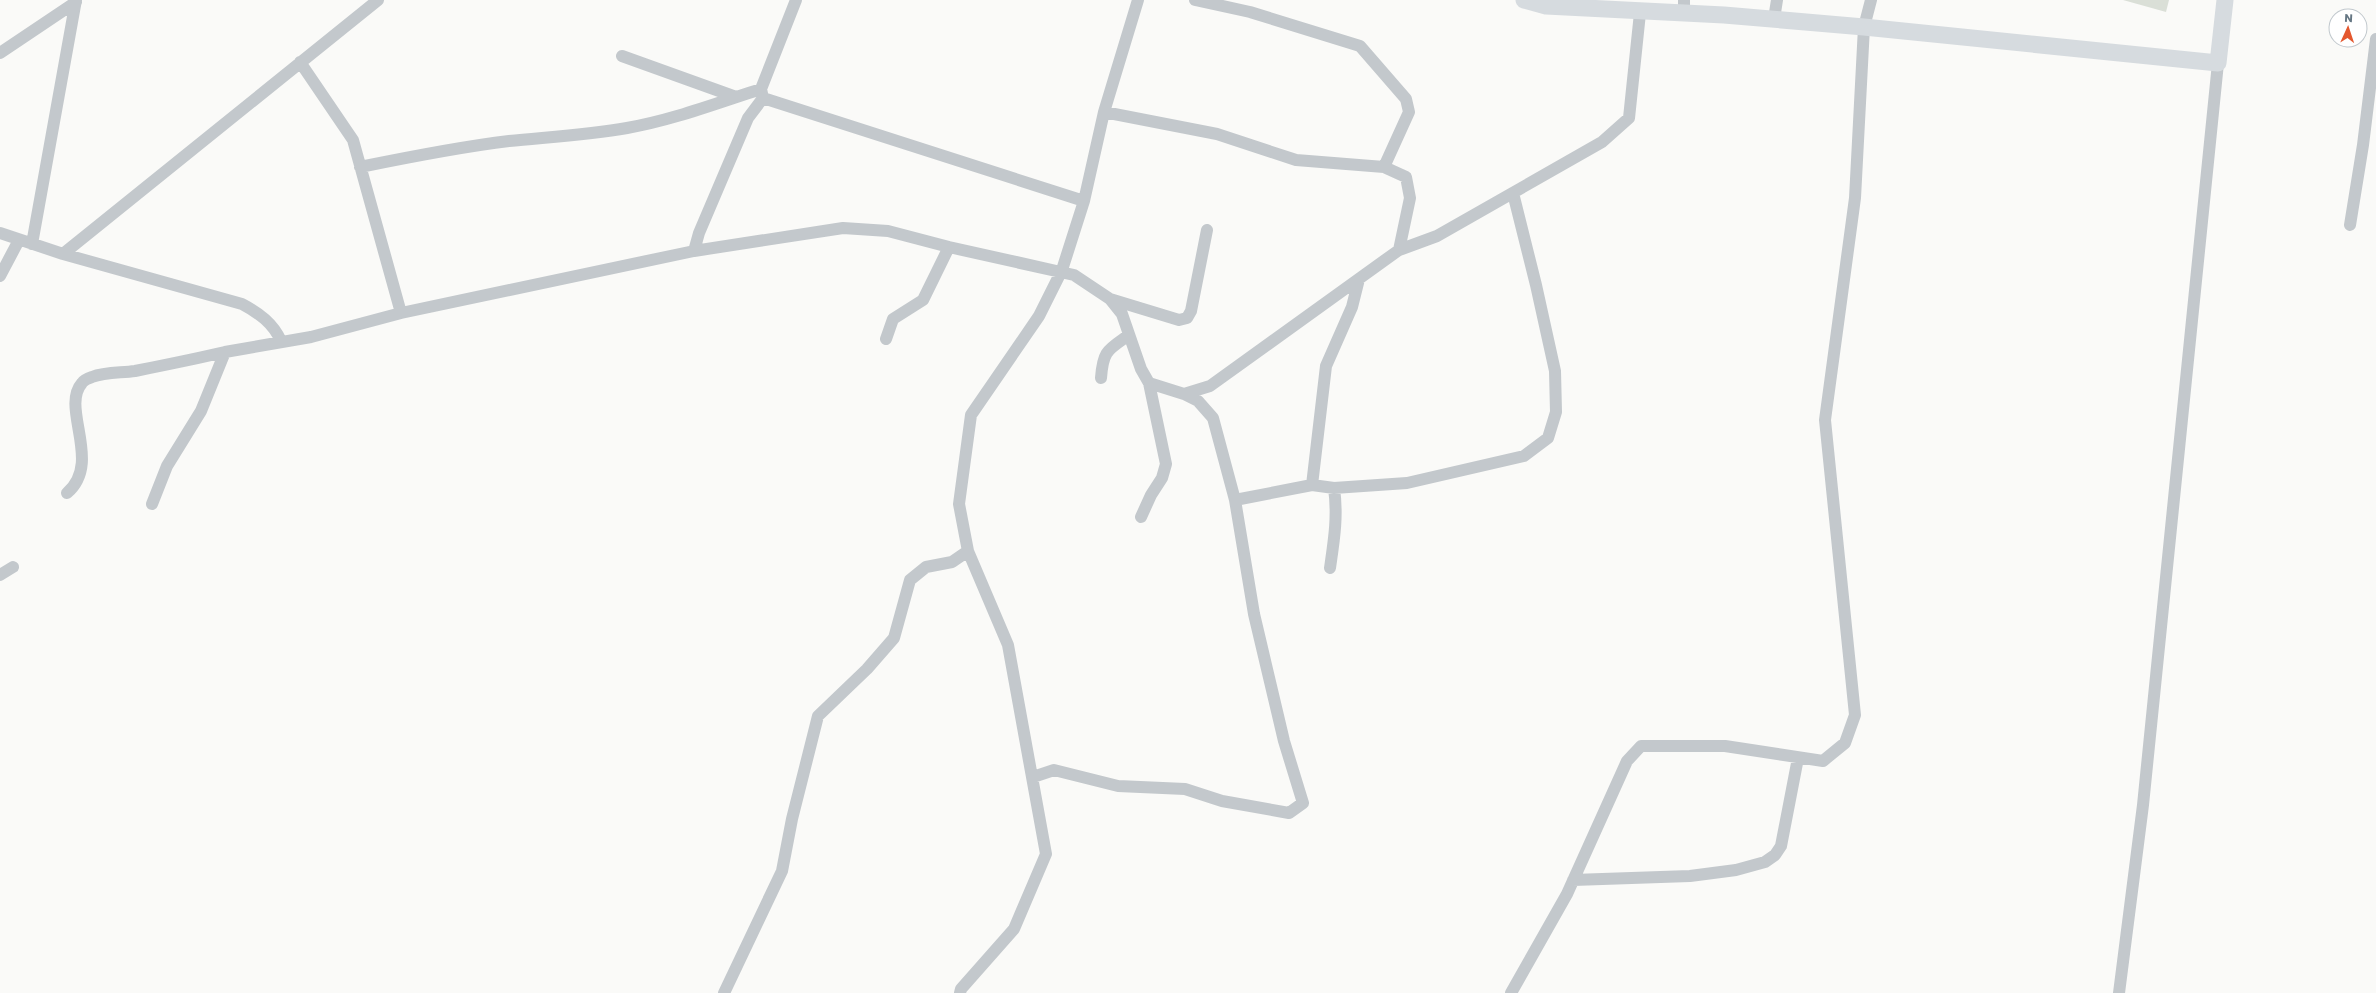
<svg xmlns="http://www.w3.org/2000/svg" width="2376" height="993" font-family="Poppins,sans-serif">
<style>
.green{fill:#dadfd7}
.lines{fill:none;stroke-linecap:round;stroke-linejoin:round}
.street{stroke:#c3c8cc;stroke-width:12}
.secondary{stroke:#d6dbdf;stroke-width:17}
</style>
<rect width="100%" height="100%" fill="#fafaf8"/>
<!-- green -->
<path class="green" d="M2123,0H2169L2166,12Z"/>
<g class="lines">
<!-- street -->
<path class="street" d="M796,0L761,89L763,98L1084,201
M1195,0L1250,12L1360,46L1406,99L1409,112L1384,167
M1684,13V0
M1774,19L1777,0
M0,53L76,2
M622,56L736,97
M300,62L353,140L401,313
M1104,112L1217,134L1296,160L1384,167L1406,177L1410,198L1399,250
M360,167C409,157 459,147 509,141C549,137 588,135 627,128C673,120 717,103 761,89
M2350,225L2363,145L2376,39
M0,233L63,254L242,304C259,313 273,323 281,341
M32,244L76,0
M694,251L699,233L748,118L763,98
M63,254L378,0
M0,276L19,240
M1110,299L1179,320L1187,318L1191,311L1207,230
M886,339L893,319L923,300L949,247
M1101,378C1103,350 1108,350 1129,335
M1312,485L1326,366L1352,307L1359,279
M67,493C103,462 60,408 82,383C84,380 89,378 92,377C105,372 121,373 135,371C165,365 195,359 225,352
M1235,500L1312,485L1334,488L1407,483L1524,456L1548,438L1556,412L1555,371L1536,285L1513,193
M152,504L167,466L201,411L225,352L311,337L401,313L694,251L843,228L888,231L949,247L1074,275L1110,299L1122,314L1141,369L1149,383L1184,394L1210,386L1399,250L1437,236L1602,142L1629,118L1640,13
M1141,517L1151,495L1162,478L1166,464L1149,383
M1330,568C1334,540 1338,516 1334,488
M0,575L13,567
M1033,777L1054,770L1118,786L1185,789L1222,801L1289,813L1303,803L1284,741L1254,614L1235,500L1213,418L1198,401L1184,394
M1573,880L1690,876L1736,870L1765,862L1775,855L1781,846L1798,758
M724,993L782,871L792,819L818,716L867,669L894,638L910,580L926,567L952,562L968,551
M960,993L961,989L1014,929L1046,854L1008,645L968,551L959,504L971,415L1039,316L1062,270L1084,201L1104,112L1138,0
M1511,993L1567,894L1627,761L1641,746H1725L1823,761L1845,743L1855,715L1825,420L1855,198L1864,27L1871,0
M2119,993L2143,805L2218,63"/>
<!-- secondary -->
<path class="secondary" d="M1524,0L1546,6L1724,15L1864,27L2218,63L2225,0"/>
</g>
<!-- north arrow -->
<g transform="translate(2348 28) rotate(3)"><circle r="19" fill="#ffffff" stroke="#c1c8cd"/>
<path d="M0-3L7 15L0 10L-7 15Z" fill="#e4572e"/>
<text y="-6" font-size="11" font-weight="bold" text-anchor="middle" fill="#657683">N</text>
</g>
</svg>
